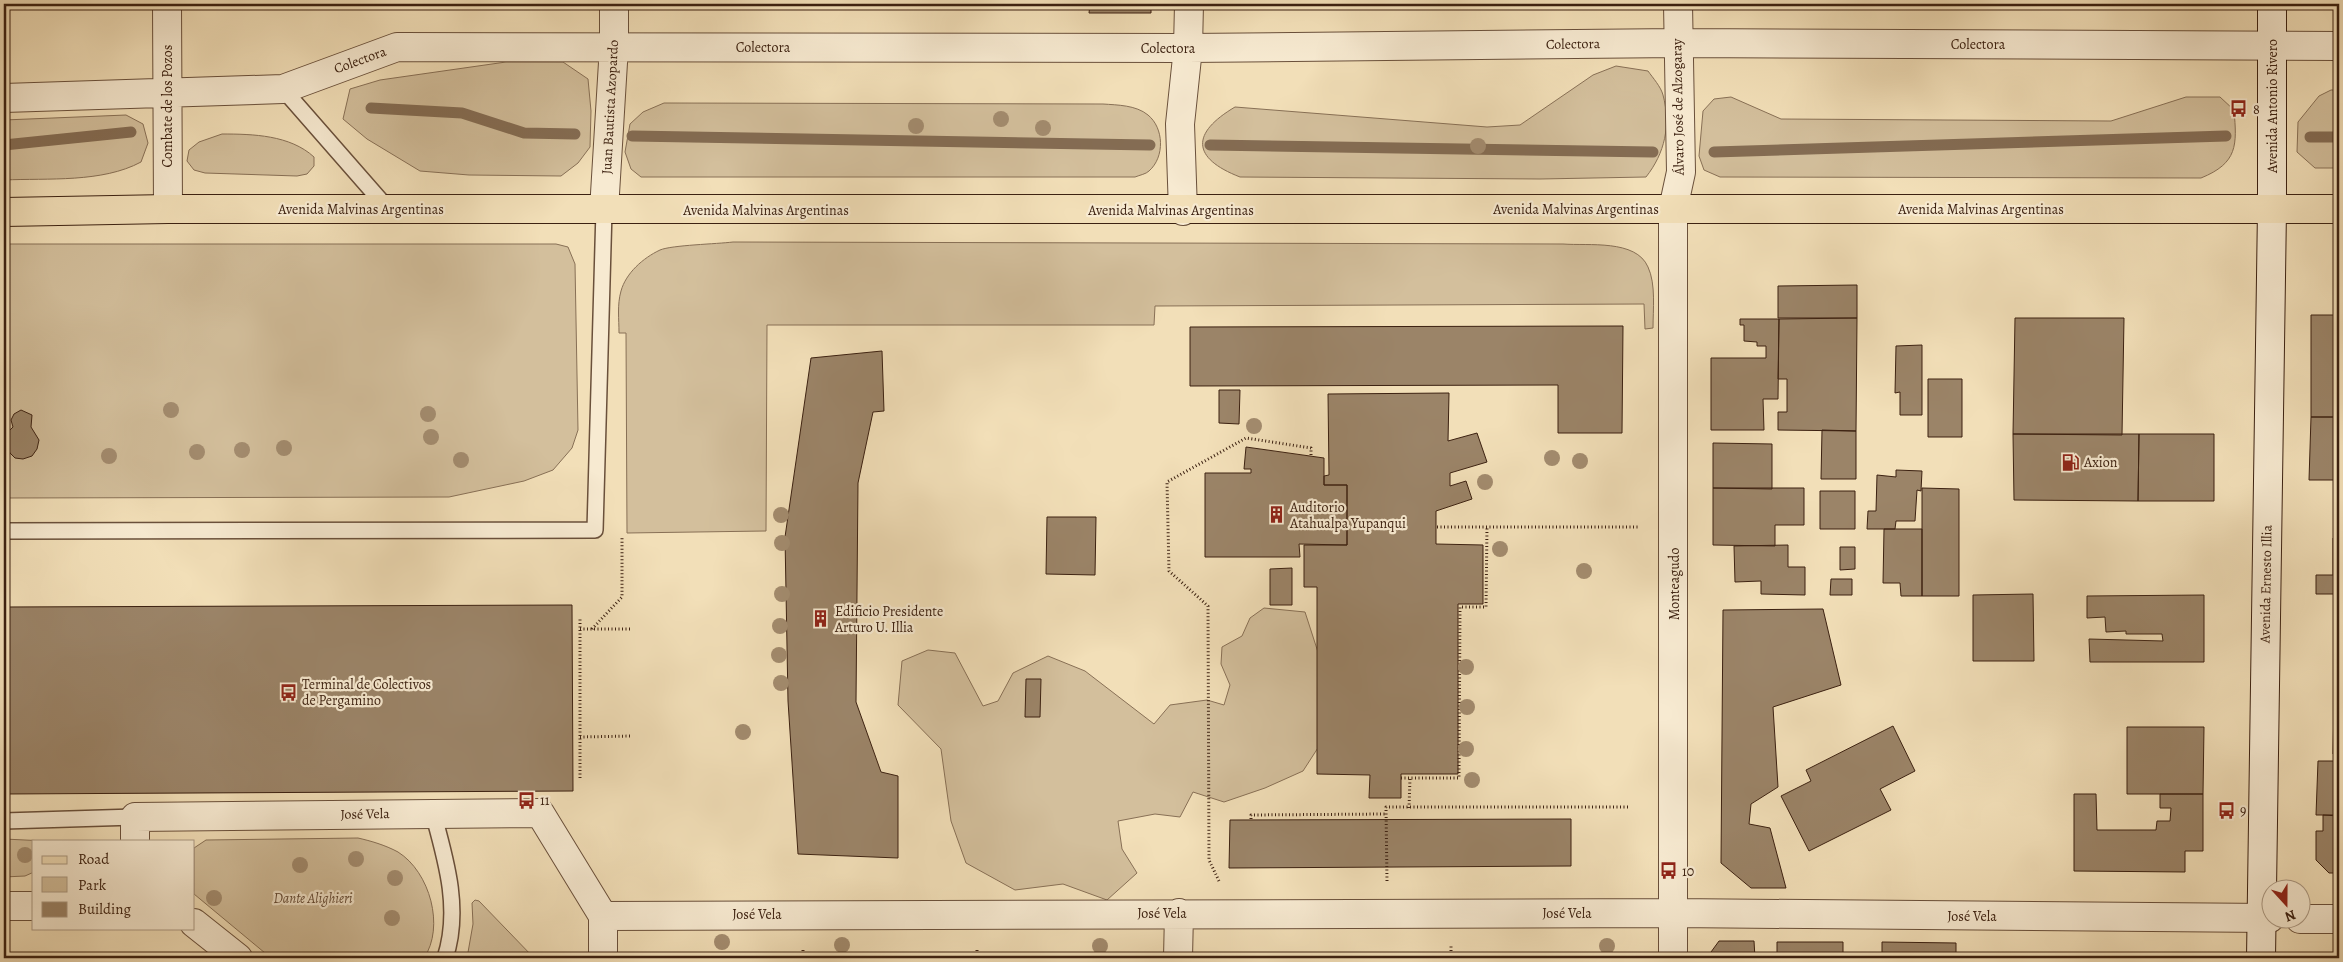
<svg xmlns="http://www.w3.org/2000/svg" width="2343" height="962" font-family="Alegreya,serif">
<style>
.green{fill:#d3bf9c;stroke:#887056}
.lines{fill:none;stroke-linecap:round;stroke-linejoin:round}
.stream{stroke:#846c53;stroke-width:11}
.building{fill:#9b8468;stroke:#3c2111}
.lane-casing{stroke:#6a503b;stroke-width:18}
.street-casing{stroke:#6a503b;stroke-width:30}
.secondary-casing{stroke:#3c2111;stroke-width:30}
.primary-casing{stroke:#3c2111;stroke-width:30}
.path{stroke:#3c2111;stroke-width:3;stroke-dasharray:1 2.5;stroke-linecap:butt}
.lane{stroke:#f7ead1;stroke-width:15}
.street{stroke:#f7ead1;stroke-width:28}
.secondary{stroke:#f7ead1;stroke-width:28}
.primary{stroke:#f2dfb8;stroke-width:28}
.tree{fill:#a38c6f}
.labels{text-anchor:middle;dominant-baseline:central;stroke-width:4.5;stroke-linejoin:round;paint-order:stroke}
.street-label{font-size:14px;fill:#3c2111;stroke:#f7ead1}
.poi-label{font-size:14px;fill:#3c2111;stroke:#f7ead1;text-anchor:start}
.park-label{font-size:14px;font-style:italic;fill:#624834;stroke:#f7ead1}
</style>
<rect width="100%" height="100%" fill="#f2dfb8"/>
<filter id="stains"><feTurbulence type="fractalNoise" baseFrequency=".004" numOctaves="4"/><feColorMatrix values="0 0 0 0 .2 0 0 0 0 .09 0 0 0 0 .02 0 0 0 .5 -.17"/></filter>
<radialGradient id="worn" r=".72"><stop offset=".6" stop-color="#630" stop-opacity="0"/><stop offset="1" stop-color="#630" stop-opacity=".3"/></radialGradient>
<!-- green -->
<path class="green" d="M506,62H563L588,79L591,111L590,147L578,163L561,176L469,175L420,171L367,139L343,119L350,89L380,80Z
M1616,66L1648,71C1653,78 1661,87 1663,95C1671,125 1665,153 1646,177L1540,179L1240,177C1191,158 1191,133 1235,107L1487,127L1520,125L1593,75Z
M2331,90H2339V168H2315L2297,152L2298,122L2319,96Z
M1731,97L1781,119L2111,121L2186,97H2220L2234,110C2237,145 2238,163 2201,178L1720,177L1704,170L1699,156L1703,111L1714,99Z
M664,103L1103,104C1117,105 1136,105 1148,115C1164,128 1165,157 1149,171C1146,174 1140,175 1135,177H641L631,169L625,152L630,124L643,112Z
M126,115L143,124L148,143L141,162C102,183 48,178 4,180V120Z
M222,134C253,134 290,135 314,157V166L307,174L297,176L205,173L194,170L187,161L189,150L199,142Z
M733,242L1563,244C1588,246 1636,239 1648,267C1656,284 1653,310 1653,328L1645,329L1644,304L1155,306L1154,325H767L766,531L627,533L626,333H619C619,319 617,305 621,291C626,273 643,258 660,250C672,245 717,244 733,242Z
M4,244H556L568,247L575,264L578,430L572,448L553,470L524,481L449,497L4,498Z
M1264,608L1305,612L1327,680L1325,737L1303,771L1265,788L1224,802L1193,792L1180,817L1155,814L1118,821L1122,849L1137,873L1107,900L1063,884L1015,890L966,863L951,821L941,749L898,705L902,661L928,650L955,653L983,706L998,701L1013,673L1048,656L1085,671L1154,724L1170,705L1207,700L1224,705L1230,685L1221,664L1222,647L1242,636L1250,618Z
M358,838C371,841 385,845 398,852C430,872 445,927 424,958H271L194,894V848L206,840Z
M4,839L46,841H34V872L25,876L4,877Z
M475,900L479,901L534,958H467L473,924L472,903Z"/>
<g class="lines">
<!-- stream -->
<path class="stream" d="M371,108L462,113L524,133L575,134
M632,136L1150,145
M2310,137H2339
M4,145L131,132
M1210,145L1653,152
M1714,152L2226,136"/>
</g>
<!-- building -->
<path class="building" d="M1090,4H1151V13H1089Z
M1857,285V318H1778V286Z
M2311,315H2339V417H2311Z
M1857,318L1856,431L1778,430V412H1787V379H1778L1779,319Z
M2015,318H2124L2122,435L2013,434Z
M1740,319H1779L1778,399H1763L1764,430H1711V358H1766V346H1757V342L1744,341V325H1740Z
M1623,326L1622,433H1558V385L1190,386V327Z
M1922,345V415H1900V392L1895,393L1896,346Z
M882,351L884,411L873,412L858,483L856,702L881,772L898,776V858L798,854L788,701L785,537L811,358Z
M1928,379H1962V437H1928Z
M1219,390H1240L1239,424L1219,423Z
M1449,393L1448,441L1477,433L1487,462L1450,473V486L1466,481L1472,499L1436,511V544L1483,545V604H1458V774H1401V798H1369L1370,775L1317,774V587H1304V545H1347V485H1324V476L1329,475L1328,394Z
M21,410L32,415L31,427L39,440L37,449L32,456L23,459L15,458L10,453L6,445L5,435L13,427L11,420L14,414Z
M2311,417H2339V480H2309Z
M1822,430L1856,431V479H1821Z
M2013,434H2139L2138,501L2014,500Z
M2139,434H2214V501H2138Z
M1713,443L1772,444V489L1713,488Z
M1246,447L1324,458V485H1347V545L1299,544L1300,557H1205V473H1251V469H1244Z
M1896,470L1922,471L1921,491L1917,490L1915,521H1896L1895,529H1867L1868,511H1876L1877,475L1896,477Z
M1713,488H1804V525H1775V546L1713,545Z
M1922,488L1959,489V596H1922Z
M1820,491H1855V529H1820Z
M1047,517H1096L1095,575L1046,574Z
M1884,529H1922V596H1901L1900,583H1883Z
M2333,538H2339V594H2316V575H2333Z
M1788,545V567H1805V595L1761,594V581L1735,582L1734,546Z
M1840,547H1855V569L1840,570Z
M1292,568V605H1270V569Z
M1831,579H1852V595H1830Z
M2033,594L2034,661H1973V595Z
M2204,595V662H2090L2089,639L2163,641L2162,634H2126V631L2106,632L2105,617L2087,618V596Z
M572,605L573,791L4,794V607Z
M1823,609L1841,685L1773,707L1778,787L1751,804L1749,824L1770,828L1786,888H1751L1721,863L1723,610Z
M1026,679H1041L1040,717H1025Z
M2334,704H2339V754H2333Z
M1893,726L1915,771L1880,789L1891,810L1809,851L1781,796L1811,781L1806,770Z
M2127,727H2204L2203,794H2127Z
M2318,761H2339V815H2316Z
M2074,794H2096L2097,830H2156L2157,821H2170L2171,808H2160V794H2203V851H2185V872L2074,871Z
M2323,815L2339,816V873H2329L2316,860V831H2323Z
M1571,819V866L1229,868L1230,820Z
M1719,941H1754L1755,958H1711V952Z
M1777,942H1843V958H1777Z
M1882,942L1956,943V958H1882Z
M2329,955H2339V958H2325Z"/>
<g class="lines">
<defs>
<path id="lane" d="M283,89L388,209
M4,531L595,530L604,210
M433,813C446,860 461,910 445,958
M4,821L135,817"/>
<path id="street" d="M167,4L168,209
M4,98L283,89L397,47L1188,48L1678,43L2339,46
M604,210L614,46V4
M1183,211L1180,124L1188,48L1189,4
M135,841V817L540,813L603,916
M4,906H34
M603,916L1674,913L2270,918
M2300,919H2339
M194,923L238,958
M603,958V916
M1178,958L1179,913
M1673,958V209L1681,172L1678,4"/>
<path id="secondary" d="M2261,958L2272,209V4"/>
<path id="primary" d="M4,212L168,209H2339"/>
</defs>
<!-- lane casing -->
<use href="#lane" class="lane-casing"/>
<!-- street casing -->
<use href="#street" class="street-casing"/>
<!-- secondary casing -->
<use href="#secondary" class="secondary-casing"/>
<!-- primary casing -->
<use href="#primary" class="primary-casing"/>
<!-- path -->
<path class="path" d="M1437,527H1640
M580,629H632
M592,629L622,597V537
M580,737L632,736
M580,778V619
M1401,778H1459L1460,607H1486L1487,527
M1409,808L1410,778
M1251,819V815L1386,814
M1219,881L1209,860L1208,606L1169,571L1167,482L1246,438L1311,448V456
M1387,881L1386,807H1629
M803,958V949
M977,958V949
M1451,958V946"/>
<!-- lane -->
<use href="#lane" class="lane"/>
<!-- street -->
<use href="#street" class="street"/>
<!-- secondary -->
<use href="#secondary" class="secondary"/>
<!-- primary -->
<use href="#primary" class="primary"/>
</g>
<!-- trees -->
<g class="tree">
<circle cx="1001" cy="119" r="8"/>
<circle cx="916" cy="126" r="8"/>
<circle cx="1043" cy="128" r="8"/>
<circle cx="1478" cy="146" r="8"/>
<circle cx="171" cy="410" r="8"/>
<circle cx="428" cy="414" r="8"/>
<circle cx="1254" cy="426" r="8"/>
<circle cx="431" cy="437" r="8"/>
<circle cx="284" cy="448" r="8"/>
<circle cx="242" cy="450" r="8"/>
<circle cx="197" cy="452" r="8"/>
<circle cx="109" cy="456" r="8"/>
<circle cx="1552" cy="458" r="8"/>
<circle cx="461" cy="460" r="8"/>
<circle cx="1580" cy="461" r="8"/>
<circle cx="1485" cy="482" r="8"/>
<circle cx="781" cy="515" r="8"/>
<circle cx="782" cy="543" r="8"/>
<circle cx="1500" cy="549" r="8"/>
<circle cx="1584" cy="571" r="8"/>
<circle cx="782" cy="594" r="8"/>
<circle cx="780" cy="626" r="8"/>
<circle cx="779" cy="655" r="8"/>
<circle cx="1466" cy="667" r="8"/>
<circle cx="781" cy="683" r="8"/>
<circle cx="1467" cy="707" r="8"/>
<circle cx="743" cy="732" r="8"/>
<circle cx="1466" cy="749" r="8"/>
<circle cx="1472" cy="780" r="8"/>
<circle cx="25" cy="855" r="8"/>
<circle cx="356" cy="859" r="8"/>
<circle cx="300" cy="865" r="8"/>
<circle cx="395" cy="878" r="8"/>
<circle cx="214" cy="898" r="8"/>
<circle cx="392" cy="918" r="8"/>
<circle cx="722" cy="942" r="8"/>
<circle cx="842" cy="945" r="8"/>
<circle cx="1100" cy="946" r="8"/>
<circle cx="1607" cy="946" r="8"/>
</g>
<!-- icons -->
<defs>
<symbol id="bus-bare" viewBox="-9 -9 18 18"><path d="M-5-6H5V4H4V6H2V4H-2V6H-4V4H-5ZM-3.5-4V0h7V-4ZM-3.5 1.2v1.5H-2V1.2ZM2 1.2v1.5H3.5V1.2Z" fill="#8f2418" stroke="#f7ead1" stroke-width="2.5" paint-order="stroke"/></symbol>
<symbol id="fuel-bare" viewBox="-9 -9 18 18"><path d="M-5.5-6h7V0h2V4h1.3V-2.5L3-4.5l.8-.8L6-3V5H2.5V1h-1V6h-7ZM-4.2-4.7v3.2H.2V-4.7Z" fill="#8f2418" stroke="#f7ead1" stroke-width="2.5" paint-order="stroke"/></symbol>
<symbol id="building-bare" viewBox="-9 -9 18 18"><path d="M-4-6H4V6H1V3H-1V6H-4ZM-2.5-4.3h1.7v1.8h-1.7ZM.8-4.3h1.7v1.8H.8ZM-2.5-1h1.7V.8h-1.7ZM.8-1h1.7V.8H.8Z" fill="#8f2418" stroke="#f7ead1" stroke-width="2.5" paint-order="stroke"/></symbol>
</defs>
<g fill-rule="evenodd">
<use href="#bus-bare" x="2226" y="96" width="25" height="25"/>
<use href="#fuel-bare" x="2058" y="450" width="25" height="25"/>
<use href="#building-bare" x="1264" y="502" width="25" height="25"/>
<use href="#building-bare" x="808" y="606" width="25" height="25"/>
<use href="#bus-bare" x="276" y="680" width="25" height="25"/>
<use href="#bus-bare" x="514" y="788" width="25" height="25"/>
<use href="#bus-bare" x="2214" y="798" width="25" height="25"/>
<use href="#bus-bare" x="1656" y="858" width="25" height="25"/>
</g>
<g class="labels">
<!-- street labels -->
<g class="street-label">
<text transform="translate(1573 44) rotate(-1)">Colectora</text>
<text x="1978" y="44">Colectora</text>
<text x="763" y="47">Colectora</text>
<text x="1168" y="48">Colectora</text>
<text transform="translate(360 60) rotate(-20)">Colectora</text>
<text transform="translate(167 106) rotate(-90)">Combate de los Pozos</text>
<text transform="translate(2272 106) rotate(-90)">Avenida Antonio Rivero</text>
<text transform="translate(610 107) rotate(-87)">Juan Bautista Azopardo</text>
<text transform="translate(1678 107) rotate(-91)">Álvaro José de Alzogaray</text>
<text x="361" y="209">Avenida Malvinas Argentinas</text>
<text x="1576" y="209">Avenida Malvinas Argentinas</text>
<text x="1981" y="209">Avenida Malvinas Argentinas</text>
<text x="766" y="210">Avenida Malvinas Argentinas</text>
<text x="1171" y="210">Avenida Malvinas Argentinas</text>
<text transform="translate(1674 584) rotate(-90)">Monteagudo</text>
<text transform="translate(2266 584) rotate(-89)">Avenida Ernesto Illia</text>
<text transform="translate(365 814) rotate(-1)">José Vela</text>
<text x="1162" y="913">José Vela</text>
<text x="1567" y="913">José Vela</text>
<text x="757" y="914">José Vela</text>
<text x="1972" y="916">José Vela</text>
</g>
<!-- poi labels -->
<g class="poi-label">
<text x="2253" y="109">8</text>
<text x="2084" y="462">Axion</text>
<text x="1290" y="507">Auditorio<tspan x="1290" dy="16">Atahualpa Yupanqui</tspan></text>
<text x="835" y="611">Edificio Presidente<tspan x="835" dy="16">Arturo U. Illia</tspan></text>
<text x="302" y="684">Terminal de Colectivos<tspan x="302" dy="16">de Pergamino</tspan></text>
<text x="540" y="800">11</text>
<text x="2240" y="810">9</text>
<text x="1682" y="871">10</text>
</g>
<!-- park labels -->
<g class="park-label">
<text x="313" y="898">Dante Alighieri</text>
</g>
</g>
<!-- margin -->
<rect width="2343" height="962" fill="none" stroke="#f2dfb8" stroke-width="20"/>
<rect x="5" y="5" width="2333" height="952" fill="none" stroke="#3c2111" stroke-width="2.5"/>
<rect x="10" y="10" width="2323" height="942" fill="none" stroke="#3c2111"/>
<!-- legend -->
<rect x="32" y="840" width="162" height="90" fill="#f7ead1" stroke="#ac9a84"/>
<rect x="42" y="856" width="25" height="8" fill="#f2dfb8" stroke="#ac9a84"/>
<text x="78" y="864" font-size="15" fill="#3c2111">Road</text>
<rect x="42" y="877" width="25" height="15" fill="#d3bf9c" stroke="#ac9a84"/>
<text x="78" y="890" font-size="15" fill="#3c2111">Park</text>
<rect x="42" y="902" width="25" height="15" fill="#9b8468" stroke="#ac9a84"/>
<text x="78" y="914" font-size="15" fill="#3c2111">Building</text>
<!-- north arrow -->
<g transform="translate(2286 904) rotate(159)"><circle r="24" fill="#f7ead1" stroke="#ac9a84"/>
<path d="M0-4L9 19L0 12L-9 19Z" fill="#8f2418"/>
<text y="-8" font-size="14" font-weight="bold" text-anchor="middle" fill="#3c2111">N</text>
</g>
<rect width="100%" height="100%" filter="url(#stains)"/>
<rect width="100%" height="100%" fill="url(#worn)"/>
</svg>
